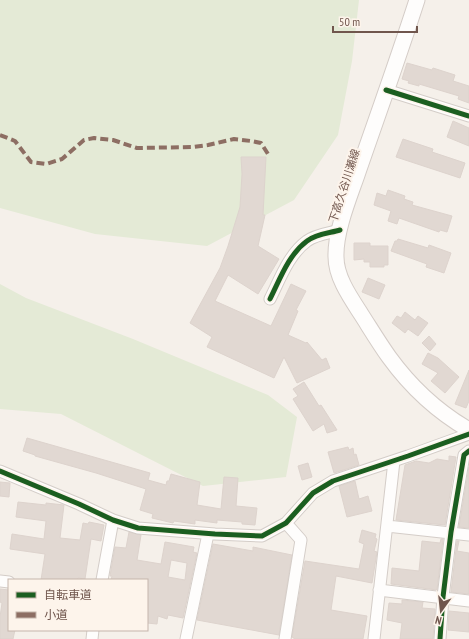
<svg xmlns="http://www.w3.org/2000/svg" width="469" height="639" font-family="'PT Sans Narrow','Noto Sans JP',sans-serif">
<style>
.green{fill:#e4ead6}
.building{fill:#e1d8d2;stroke:#ddd3cd;fill-rule:evenodd}
.lines{fill:none;stroke-linecap:round;stroke-linejoin:round}
.street-casing{stroke:#d4cdc8;stroke-width:13}
.secondary-casing{stroke:#d4ccc7;stroke-width:17}
.street{stroke:#fefdfc;stroke-width:11}
.secondary{stroke:#fefdfc;stroke-width:15}
.quiet{stroke:#8d6e63;stroke-width:4;stroke-dasharray:8 4;stroke-linecap:butt}
.cycleway-casing{stroke:#fdf4eb;stroke-width:8}
.cycleway{stroke:#1b5e20;stroke-width:5}
.labels{text-anchor:middle;dominant-baseline:central;stroke-width:4;stroke-linejoin:round;paint-order:stroke}
.street-label{font-size:11px;fill:#70564d;stroke:#fdf4eb}
</style>
<rect width="100%" height="100%" fill="#f5f0ea"/>
<!-- green -->
<path class="green" d="M0,0H359L352,61L338,135L294,200L207,246L95,234L0,208Z
M0,284L26,298L133,339L268,395L297,417L286,477L203,486L61,414L0,409Z"/>
<!-- building -->
<path class="building" d="M407,63L432,70L433,68L455,75L453,81L469,86V103L458,99L459,96L419,84V86L408,83L409,81L402,79Z
M453,121L469,128V146L447,137Z
M403,139L433,149L432,152L465,163L460,178L396,157Z
M241,157H266L263,215H265L258,246L279,259L258,294L228,275L215,301L271,326L291,284L306,291L296,310L298,311L288,335L306,343L307,342L322,360L326,358L330,368L297,383L284,357L274,378L207,347L212,337L190,323L220,268L228,246L240,207L242,174Z
M388,190L405,196L404,199L413,202L412,205L452,216L447,232L440,230L439,232L399,218L397,224L388,221L391,211L374,205L377,193L386,196Z
M398,239L428,248L429,245L451,253L444,273L426,267L427,264L391,251L395,241H397Z
M354,243H370V246H388V265H384V267H370V262H364V259L354,260Z
M368,278L385,285L379,299L362,292Z
M405,312L415,320L418,316L428,323L418,336L408,329L405,333L392,323L397,316L401,318Z
M429,336L436,344L430,351L422,343Z
M428,353L438,358L459,377L445,393L431,381L438,373L422,364Z
M469,370V401L466,408L455,404Z
M304,382L319,406L321,405L337,430L327,433L324,424L313,431L293,399L298,396L293,389Z
M27,438L150,473L148,480L166,485L167,481H169L171,474L200,482L197,505L221,509L224,477L238,478L236,506L257,508L255,525L242,524V522L217,520V523L195,520V524L174,521L173,523L152,518L153,514L140,510L146,489L96,473L35,456V455L23,451Z
M348,447L349,450L353,448L354,455L356,454L359,465L334,473L328,452Z
M449,456L456,457L445,525L396,520L405,465L416,461L429,463L437,459L449,461Z
M308,463L312,477L302,480L298,466Z
M469,467V528L459,527Z
M355,481L359,499L368,496L372,511L347,517L339,486Z
M0,482L10,483L9,497L0,496Z
M18,502L46,505V503L64,505L60,538L80,540L83,523L88,524L89,522L104,525L101,541L91,539L85,579L78,578V580H41L45,554L10,549L12,534L44,539L46,521L16,517Z
M362,530L376,534L375,538L377,539L374,551L377,552L372,583L336,576L331,610L367,616L363,639H294V638L292,637L305,561L359,569L364,544L359,542Z
M129,532L141,535L137,560L161,564L165,542L194,547L193,552L197,553L183,618L168,615L167,619L158,616L157,624L147,623V580H111L112,576H110L115,547L126,548ZM171,560L187,563L185,580L168,577Z
M441,539H443L437,590L391,584L392,568L419,571L422,541L440,543Z
M457,541H459L457,551L469,553V594L451,592Z
M213,544L253,551V547L292,555L279,635L197,620Z
M0,589L9,590V630H15L13,639H0V617L2,603L0,602Z
M402,600L423,602L422,608L435,609L433,639H400L402,623L387,620V619L389,603L402,604Z
M449,611L469,613V632L448,630Z"/>
<g class="lines">
<defs>
<path id="street" d="M386,90L469,116
M270,299C280,279 289,254 307,241C316,234 330,233 340,230
M0,471L79,504L113,520L138,528L215,534L262,536L286,523L313,493L333,481L408,456L469,434
M387,526L469,535
M102,580L113,520
M0,581L9,582
M379,590L469,601
M92,639L93,630
M186,639L208,534
M285,639L301,540L286,523
M374,639L394,461
M440,639L443,597L451,532L464,455L469,451"/>
<path id="secondary" d="M417,0C398,59 377,117 357,175C349,198 335,232 336,257C336,277 350,297 361,314C370,328 379,343 389,357C410,386 438,412 469,430"/>
</defs>
<!-- street casing -->
<use href="#street" class="street-casing"/>
<!-- secondary casing -->
<use href="#secondary" class="secondary-casing"/>
<!-- street -->
<use href="#street" class="street"/>
<!-- secondary -->
<use href="#secondary" class="secondary"/>
<!-- quiet -->
<path class="quiet" d="M0,135L15,141L31,162L46,164L62,159L84,140L94,138L113,140L137,148L193,147L208,145L234,139L251,141L261,143L268,154"/>
<defs>
<path id="cycleway" d="M386,90L469,116
M270,299C280,279 289,254 307,241C316,234 330,233 340,230
M0,471L79,504L113,520L138,528L215,534L262,536L286,523L313,493L333,481L408,456L469,434
M440,639L443,597L451,532L464,455L469,451"/>
</defs>
<!-- cycleway casing -->
<use href="#cycleway" class="cycleway-casing"/>
<!-- cycleway -->
<use href="#cycleway" class="cycleway"/>
</g>
<g class="labels">
<!-- street labels -->
<g class="street-label">
<text transform="translate(344 186) rotate(-72)">下高久谷川瀬線</text>
</g>
</g>
<!-- legend -->
<rect x="8" y="579" width="140" height="52" fill="#fdf4eb" stroke="#c5b5ac"/>
<rect x="16" y="592" width="20" height="6" fill="#1b5e20" stroke="#c5b5ac"/>
<text x="44" y="599" font-size="12" fill="#70564d">自転車道</text>
<rect x="16" y="612" width="20" height="6" fill="#8d6e63" stroke="#c5b5ac"/>
<text x="44" y="619" font-size="12" fill="#70564d">小道</text>
<!-- north arrow -->
<g transform="translate(441 611) rotate(195)" stroke="#fdf4eb" stroke-width="3" paint-order="stroke">
<path d="M0-3L7 15L0 10L-7 15Z" fill="#70564d"/>
<text y="-6" font-size="11" font-weight="bold" text-anchor="middle" fill="#70564d">N</text>
</g>
<!-- scale -->
<path d="M333 26v6h84v-6" fill="none" stroke="#70564d" stroke-width="2"/>
<text x="339" y="26" font-size="12" fill="#70564d" stroke="#fdf4eb" stroke-width="3" paint-order="stroke">50 m</text>
</svg>
